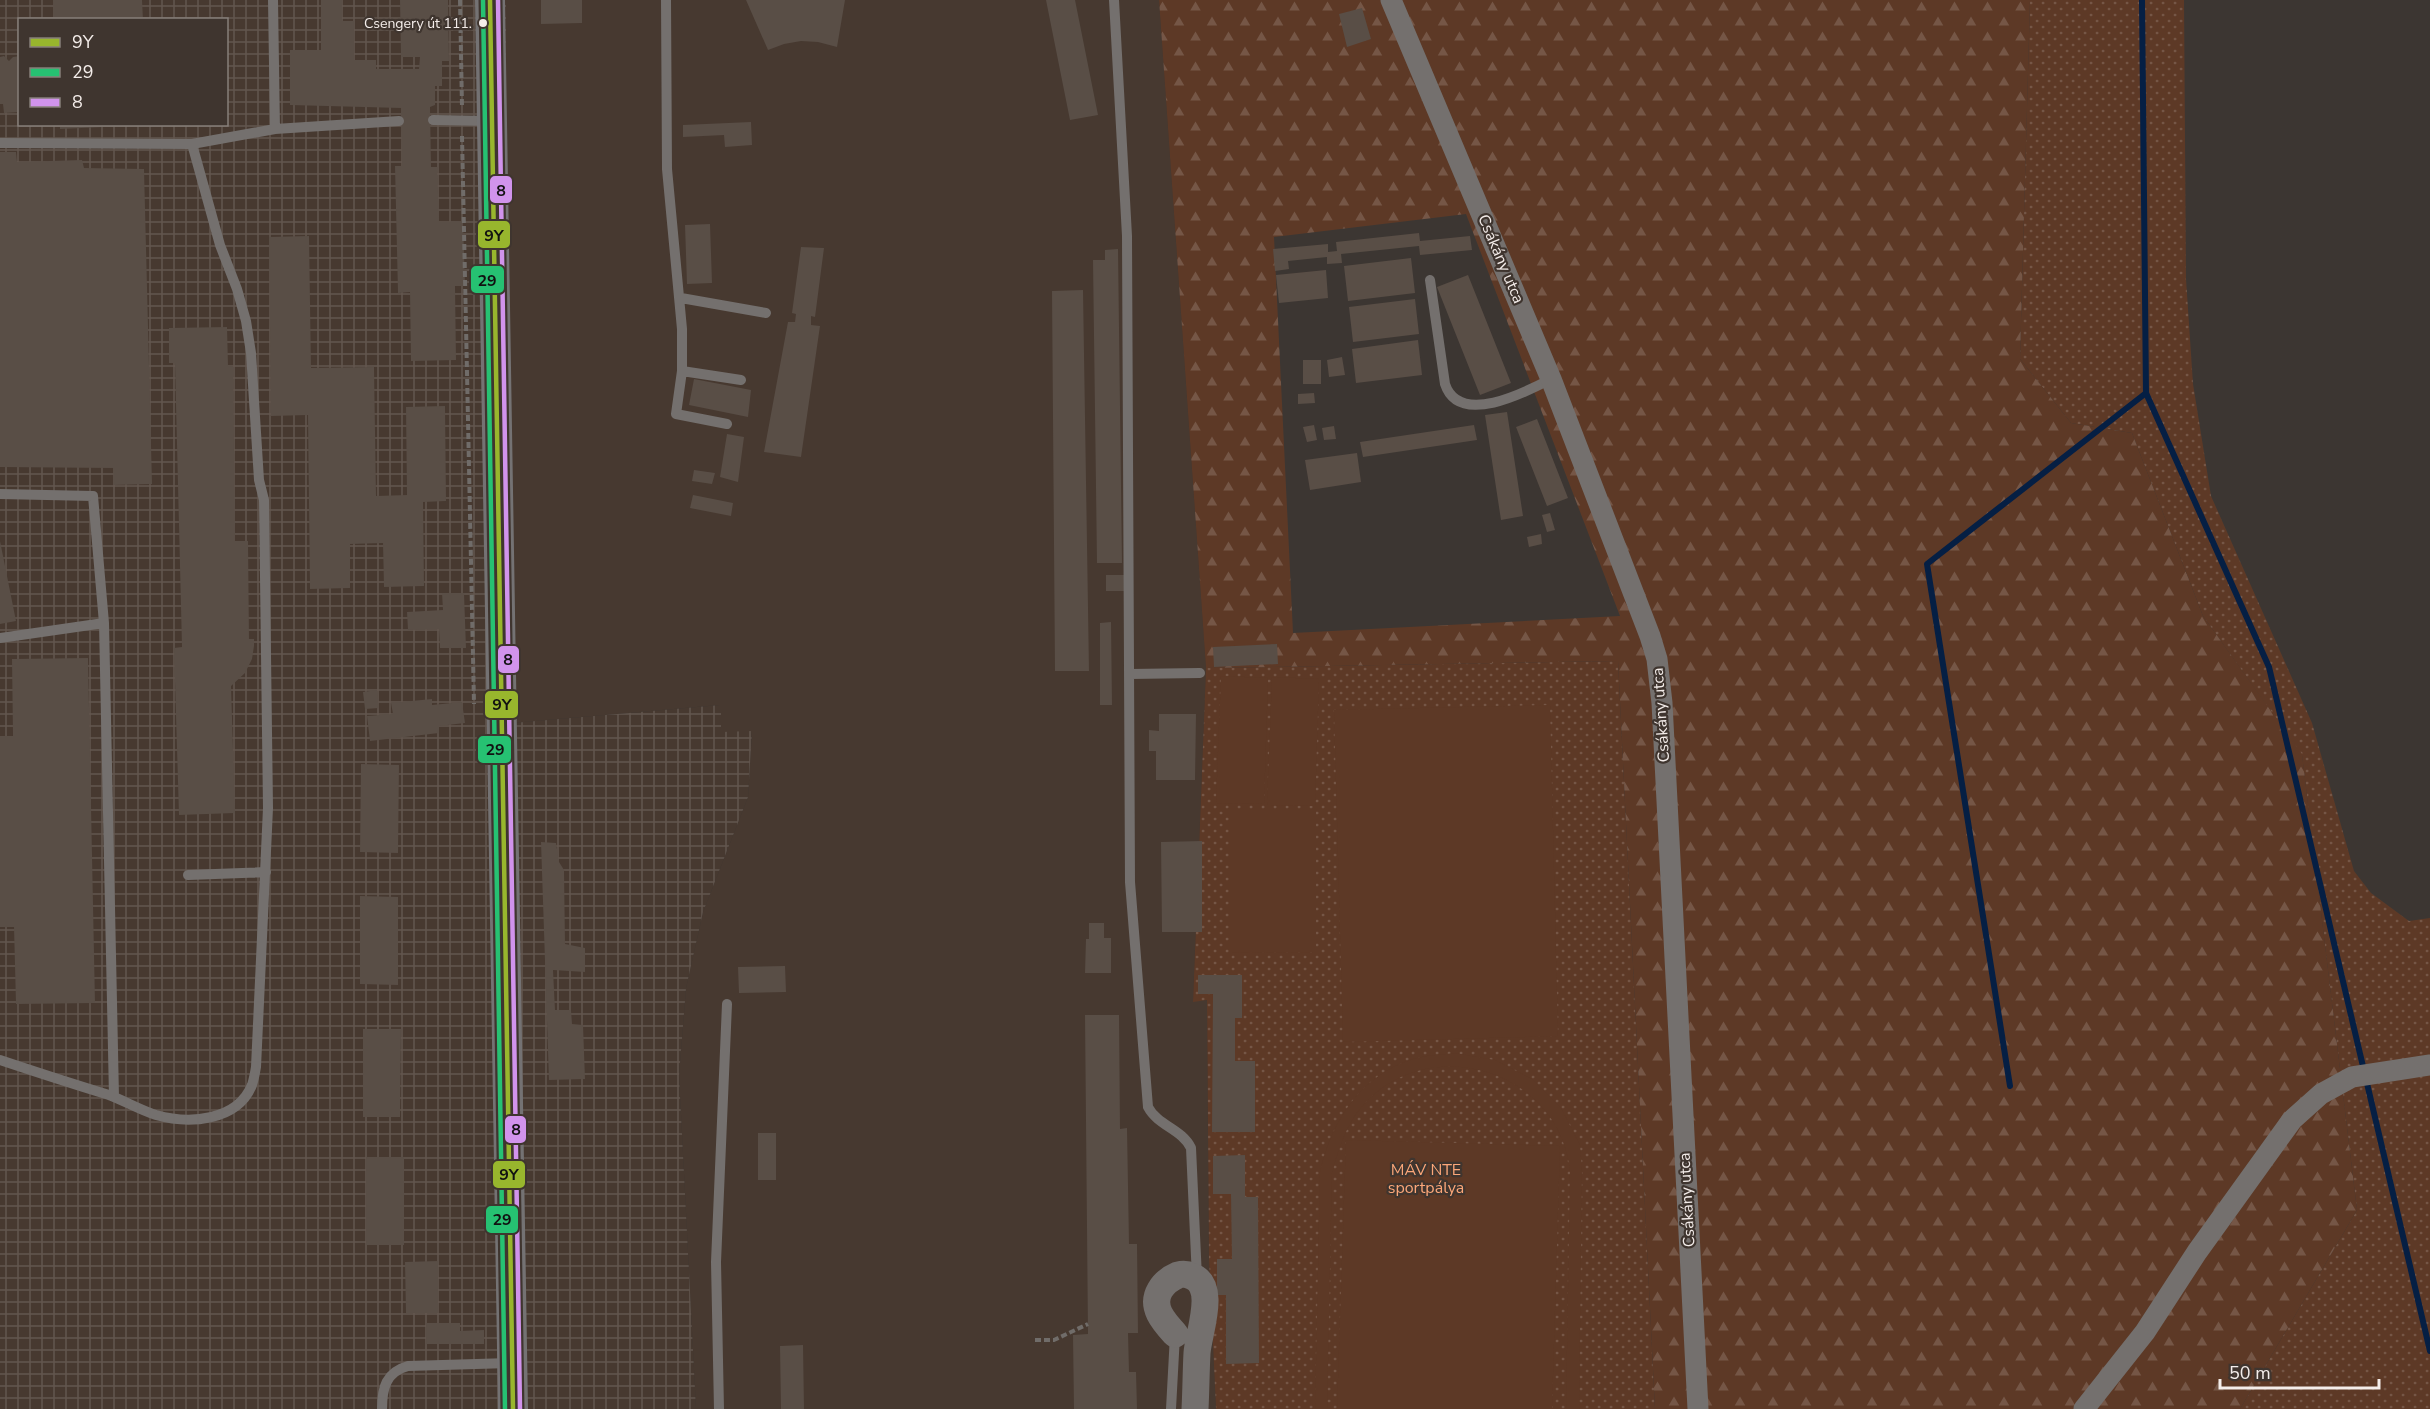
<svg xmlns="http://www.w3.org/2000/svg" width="2430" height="1409" font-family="'Nunito Sans',sans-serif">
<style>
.built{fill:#473930}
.industrial{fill:url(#industrial-grid);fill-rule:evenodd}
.grass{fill:url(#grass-dots)}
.forest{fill:url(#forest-firs);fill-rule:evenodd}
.pitch{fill:#5d3926}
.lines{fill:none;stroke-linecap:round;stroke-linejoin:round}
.stream{stroke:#051f44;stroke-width:6}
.building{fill:#594e46}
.path{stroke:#706c69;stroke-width:4;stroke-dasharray:6 3;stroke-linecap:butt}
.service{stroke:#74706e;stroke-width:10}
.minor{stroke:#74706e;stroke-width:21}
.tertiary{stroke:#74706e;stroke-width:27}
.secondary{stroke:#747273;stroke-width:30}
.bus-1-casing{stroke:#3f352f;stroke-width:9}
.bus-2-casing{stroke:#3f352f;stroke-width:9}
.bus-3-casing{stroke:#3f352f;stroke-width:9}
.bus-1{stroke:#98b62d;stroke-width:4.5}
.bus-2{stroke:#26c172;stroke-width:4.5}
.bus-3{stroke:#d193ec;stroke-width:4.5}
.bus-dot{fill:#f4edea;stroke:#3f352f;stroke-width:2}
.labels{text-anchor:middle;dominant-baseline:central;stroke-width:4.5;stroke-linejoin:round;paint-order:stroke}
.bus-label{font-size:14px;fill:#f4edea;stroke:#3f352f;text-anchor:end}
.street-label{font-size:16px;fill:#f4edea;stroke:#3f352f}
.park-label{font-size:16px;fill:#fca779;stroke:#3f352f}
.line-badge{stroke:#3f352f;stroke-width:2}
.pale-badge-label{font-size:16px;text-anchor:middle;font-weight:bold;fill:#111}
</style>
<defs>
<pattern id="industrial-grid" width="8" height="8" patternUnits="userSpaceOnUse" patternTransform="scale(1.5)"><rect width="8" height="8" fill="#473930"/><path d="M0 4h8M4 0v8" fill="none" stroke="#62564e"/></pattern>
<pattern id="grass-dots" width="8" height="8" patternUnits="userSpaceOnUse" patternTransform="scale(1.5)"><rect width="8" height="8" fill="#5d3926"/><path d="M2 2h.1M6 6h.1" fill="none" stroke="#755646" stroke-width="1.8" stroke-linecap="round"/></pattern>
<pattern id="forest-firs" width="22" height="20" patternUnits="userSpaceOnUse" patternTransform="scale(1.5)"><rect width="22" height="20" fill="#5d3926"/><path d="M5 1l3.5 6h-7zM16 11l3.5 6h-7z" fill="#755646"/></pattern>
</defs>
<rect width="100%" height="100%" fill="#3c3632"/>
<!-- built -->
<path class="built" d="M506,0H1159L1206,668L1193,1001L1207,1000L1209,1260L1216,1409H696L679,1076L686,988L703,912L748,797L752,732H721L720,705L513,723L506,186Z"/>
<!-- industrial -->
<path class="industrial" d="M0,0H506V186L513,723L721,705V732L752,731L748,797L703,912L686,988L679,1076L696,1409H0ZM20,20H226V124H20Z"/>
<!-- grass -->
<path class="grass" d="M2030,0H2184L2186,279L2193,384L2211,496L2312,723L2354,871L2371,893L2409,921L2430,918V1409H2240L2357,1210L2302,755L2203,616L2132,433L2071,423L2020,359Z
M1618,661L1655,1409H1216L1209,1260L1207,1000L1193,1002L1206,668Z"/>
<!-- forest -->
<path class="forest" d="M1159,0H2030L2020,359L2071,423L2132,433L2203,616L2302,754L2357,1210L2240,1409H1655L1618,661L1206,668ZM1466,214L1620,616L1293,633L1274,237Z"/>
<!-- pitch -->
<path class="pitch" d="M1221,676L1268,678L1264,804L1216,803Z
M1272,677L1319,679L1315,806L1267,805Z
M1550,705L1558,1036L1343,1042L1334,710Z
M1229,811H1316V952L1229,953Z
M1454,1053L1495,1060L1532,1079L1561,1108L1580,1145L1582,1169L1579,1409H1566L1570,1170C1557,1064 1418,1029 1356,1114C1344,1132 1337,1153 1332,1173L1327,1409H1315L1320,1172C1332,1120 1360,1076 1413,1059C1426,1055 1441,1055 1454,1053Z
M1346,1140L1560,1146L1552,1409H1337Z"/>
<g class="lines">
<!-- stream -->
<path class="stream" d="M2142,0L2146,393L2269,667L2430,1351
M2010,1086L1927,564L2146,393"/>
</g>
<!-- building -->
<path class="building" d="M53,0H142L143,20H54Z
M321,0H342V21H354V60H376V69H419L420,57H401L400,0H448L449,61H442V86H435V105L430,107L431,167H437L439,222L463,221L465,286H455L456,360L411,361L410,292L398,293L395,166H402L401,108L290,105V50H321Z
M541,0H582V23L541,24Z
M746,0H845L837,47L818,42L801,41L784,44L768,50Z
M1046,0H1075L1098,115L1070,120Z
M1362,8L1371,39L1347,47L1339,14Z
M4,56L9,61L13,57L20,56V112L4,113L3,104H0V57Z
M751,122L752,145L725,147L724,135L683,137V125Z
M60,124H125V126L60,129Z
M0,152H16L17,162L82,160L84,168L144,169L152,484L114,485L113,468L0,467Z
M710,224L712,283L687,284L685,225Z
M1419,233L1420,241L1470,236L1472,250L1420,255L1419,246L1341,254L1342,263L1327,264V257L1288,261L1289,269L1275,271L1273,249L1328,244V252L1337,251L1336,242Z
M309,236L311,368L374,367L376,496L407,495L406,407L445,406L446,501L423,502L424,586L384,587L383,543L350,544V588L310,589L308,415L271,416L269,237Z
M801,247L824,248L815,317L811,316V325L820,326L801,457L764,452L788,322H795L796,314L792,313Z
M1118,249L1122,563H1097L1093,260H1105V250Z
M1411,258L1415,293L1348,301L1344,266Z
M1326,270L1328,298L1279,303L1276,275Z
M1468,275L1511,383L1480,395L1437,287Z
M1083,290L1089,671H1055L1052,291Z
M1415,299L1419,334L1353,342L1349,307Z
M227,327L228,366H233L235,541H248L249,639H254V646L252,659L245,673L231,686L235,813L179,815L174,648L182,647L175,363H169V328Z
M1418,340L1422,375L1356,383L1352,349Z
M1342,357L1345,375L1329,377L1327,360Z
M1303,360H1321V384H1303Z
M694,379L751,390L748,417L689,405Z
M1314,393L1315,403L1298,404V394Z
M1507,412L1523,516L1501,520L1485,415Z
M1537,419L1568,498L1547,506L1516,427Z
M1314,425L1317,440L1307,442L1303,427Z
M1474,425L1477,440L1363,457L1360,442Z
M1334,426L1336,439L1324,440L1322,428Z
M727,434L744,437L738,482L720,477Z
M1357,453L1361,482L1310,490L1305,460Z
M694,470L715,473L712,484L692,481Z
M693,495L733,503L731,516L690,508Z
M1550,513L1555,530L1547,532L1542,515Z
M1541,534L1542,544L1529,547L1527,537Z
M0,541L16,621L0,624Z
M1106,575H1128V591H1106Z
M442,593H464L466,648H440L439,629L408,630L407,612L443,610Z
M1111,622L1112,705H1100V623Z
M1277,644L1278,664L1214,667L1213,647Z
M88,658L95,1003L16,1004L14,927H0V736H13L12,659Z
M377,690L379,708L365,709L363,692Z
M432,699V705L462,702L465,723L439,726V733L370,741L367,716L393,714L391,703Z
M1159,714H1196L1195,780H1156V751H1149V730L1159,731Z
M361,764L399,765L398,853L360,852Z
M1202,841V932H1162L1161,842Z
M541,842L556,843L559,862L564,870L565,944L585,948V972L553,970L555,1010H571L572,1024L583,1025L585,1079L549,1080Z
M360,896L398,897V985L360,984Z
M1089,923H1104V938H1111V973H1085L1086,939H1089Z
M785,966L786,992L739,993L738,967Z
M1198,975H1242V1018H1235V1061H1255V1132H1212L1213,994H1198Z
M1085,1015H1119L1120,1129L1127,1128L1129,1244H1137L1138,1333H1128L1129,1372H1136L1137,1409H1074L1073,1335L1088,1334Z
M363,1029H401L400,1117H363Z
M758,1133H776V1180H758Z
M1245,1155V1197H1258L1259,1363L1226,1364V1295H1217V1259H1232L1231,1194H1213V1156Z
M366,1157H404V1245H366Z
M438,1261V1313H406L405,1262Z
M426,1323H460V1331L484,1330V1344H426Z
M803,1345L804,1409H781L780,1346Z"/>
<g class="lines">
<!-- path -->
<path class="path" d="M460,0L462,107
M462,136L474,704
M1035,1340H1054L1088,1324"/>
<!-- service -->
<path class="service" d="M273,0L275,129
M666,0L667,169L682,329V371L676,414L727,424
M1114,0L1127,236L1130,882L1148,1107C1158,1126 1182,1129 1191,1148L1197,1278
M433,120L491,121
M0,143L192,144L275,129L399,121
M1430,280L1445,384C1459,427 1526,392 1551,379
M681,298L766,313
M682,371L741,380
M0,494L93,496L104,623L114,1097
M0,638L104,623
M1130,674L1200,673
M188,875L266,872
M0,1060C36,1072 73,1084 109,1095C125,1101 140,1110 156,1115C188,1124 237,1122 252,1085C254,1079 255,1073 256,1067L268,808L264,500L259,480L251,353L246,321L237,289L220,245L192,144
M382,1409C382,1388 386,1372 408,1366L512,1363
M719,1409L716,1262L727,1004
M1171,1409L1175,1335"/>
<!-- minor -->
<path class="minor" d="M1391,0L1551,379L1650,636L1657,659L1662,703L1698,1409
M2084,1409L2145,1332L2197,1252L2292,1120L2321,1094L2352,1077L2430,1065"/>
<!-- tertiary -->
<path class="tertiary" d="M1175,1334C1164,1322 1150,1307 1160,1290C1164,1283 1171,1278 1178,1275C1182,1274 1187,1274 1191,1276C1218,1285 1198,1334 1197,1353C1196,1372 1196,1390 1195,1409"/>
<!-- secondary -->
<path class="secondary" d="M490,0L513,1409"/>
<defs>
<path id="bus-1" d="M490,0L513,1409"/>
<path id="bus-2" d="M483,0L505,1409"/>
<path id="bus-3" d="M498,0L520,1409"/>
</defs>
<!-- bus-1 casing -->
<use href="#bus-1" class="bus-1-casing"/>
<!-- bus-2 casing -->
<use href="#bus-2" class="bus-2-casing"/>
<!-- bus-3 casing -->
<use href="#bus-3" class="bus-3-casing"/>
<!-- bus-1 -->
<use href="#bus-1" class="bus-1"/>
<!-- bus-2 -->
<use href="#bus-2" class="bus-2"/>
<!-- bus-3 -->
<use href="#bus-3" class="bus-3"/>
</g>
<!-- markers -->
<circle class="bus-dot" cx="483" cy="23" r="5"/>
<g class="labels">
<!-- bus labels -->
<g class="bus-label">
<text x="472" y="23">Csengery út 111.</text>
</g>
<!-- street labels -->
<g class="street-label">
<text transform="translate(1501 259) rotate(67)">Csákány utca</text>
<text transform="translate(1661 715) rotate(-94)">Csákány utca</text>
<text transform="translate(1687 1200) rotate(-93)">Csákány utca</text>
</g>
<!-- park labels -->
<g class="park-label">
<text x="1426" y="1170">MÁV NTE<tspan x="1426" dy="18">sportpálya</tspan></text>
</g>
</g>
<g class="line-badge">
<rect x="489" y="175" width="24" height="29" rx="6" fill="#d193ec"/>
<rect x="477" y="220" width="34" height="29" rx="6" fill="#98b62d"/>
<rect x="470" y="265" width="35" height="29" rx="6" fill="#26c172"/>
<rect x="497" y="645" width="23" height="29" rx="6" fill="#d193ec"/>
<rect x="484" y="690" width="35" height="29" rx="6" fill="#98b62d"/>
<rect x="477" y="735" width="35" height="29" rx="6" fill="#26c172"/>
<rect x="504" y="1115" width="23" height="29" rx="6" fill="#d193ec"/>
<rect x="492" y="1160" width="34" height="29" rx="6" fill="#98b62d"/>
<rect x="485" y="1205" width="34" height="29" rx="6" fill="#26c172"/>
</g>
<g class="pale-badge-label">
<text x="501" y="196">8</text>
<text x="494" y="241">9Y</text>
<text x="487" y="286">29</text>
<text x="508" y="665">8</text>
<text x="502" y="710">9Y</text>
<text x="495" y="755">29</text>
<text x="516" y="1135">8</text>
<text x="509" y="1180">9Y</text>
<text x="502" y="1225">29</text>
</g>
<!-- legend -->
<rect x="18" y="18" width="210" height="108" fill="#3f352f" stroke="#877f7a" stroke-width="1.5"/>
<rect x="30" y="38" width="30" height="9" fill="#98b62d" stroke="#877f7a" stroke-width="1.5"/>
<text x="72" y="48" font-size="18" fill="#f4edea">9Y</text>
<rect x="30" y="68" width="30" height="9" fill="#26c172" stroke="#877f7a" stroke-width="1.5"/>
<text x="72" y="78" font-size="18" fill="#f4edea">29</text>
<rect x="30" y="98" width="30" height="9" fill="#d193ec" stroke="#877f7a" stroke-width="1.5"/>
<text x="72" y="108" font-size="18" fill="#f4edea">8</text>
<!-- scale -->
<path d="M2220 1379v9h159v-9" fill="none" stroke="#f4edea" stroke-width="3"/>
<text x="2229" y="1379" font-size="18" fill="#f4edea" stroke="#3f352f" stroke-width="4.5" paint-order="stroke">50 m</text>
</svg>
